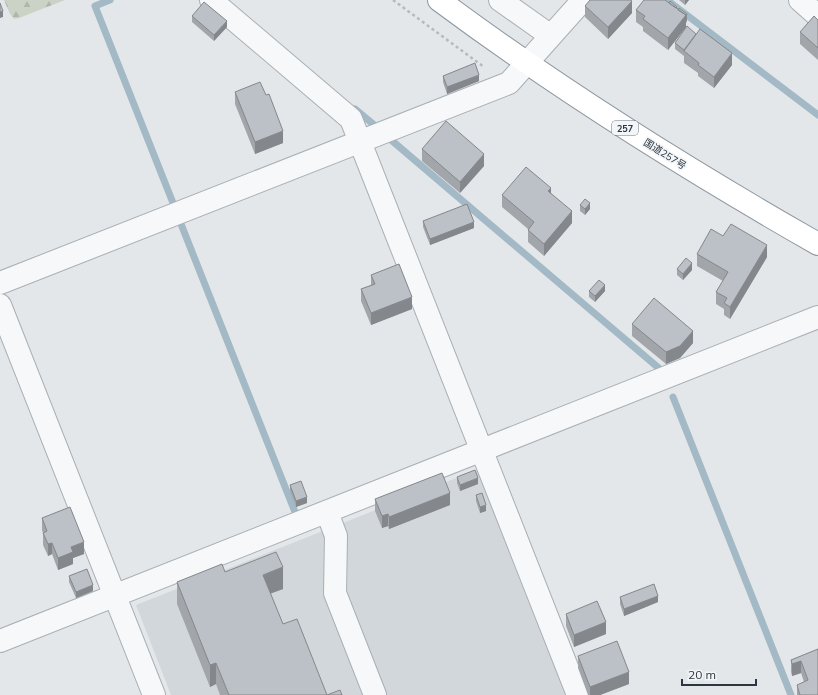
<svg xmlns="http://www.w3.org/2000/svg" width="818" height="695" font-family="Mulish,'Noto Sans JP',sans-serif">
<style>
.built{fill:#d2d7dc}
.forest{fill:url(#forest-firs)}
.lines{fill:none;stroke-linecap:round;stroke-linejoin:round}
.stream{stroke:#a3b9c6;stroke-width:7}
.minor-casing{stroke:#a9afb4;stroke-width:24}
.highway-casing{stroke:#8d979f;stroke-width:24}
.path{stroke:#b6babe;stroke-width:2.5;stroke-dasharray:3 3;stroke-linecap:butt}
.minor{stroke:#f6f8f9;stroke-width:22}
.highway{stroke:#fff;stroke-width:22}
.wall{fill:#a2a6ab}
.shaded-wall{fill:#84878b}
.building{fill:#bcc1c7;stroke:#84878b}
.labels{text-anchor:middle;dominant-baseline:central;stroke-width:3.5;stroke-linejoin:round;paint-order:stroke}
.shield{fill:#f3f6f8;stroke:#687078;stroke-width:1}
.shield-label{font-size:9px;font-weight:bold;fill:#2d3741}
.street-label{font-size:10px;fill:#2d3741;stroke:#f3f6f8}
</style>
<defs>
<pattern id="forest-firs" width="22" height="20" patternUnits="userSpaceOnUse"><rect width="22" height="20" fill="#cbd3c6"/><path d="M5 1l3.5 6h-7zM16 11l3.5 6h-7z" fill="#afb6ab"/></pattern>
</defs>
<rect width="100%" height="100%" fill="#e4e7ea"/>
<!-- built -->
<path class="built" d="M479,469L568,695H171L136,605Z"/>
<!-- forest -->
<path class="forest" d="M4,0H65L19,18L14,19L10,14Z"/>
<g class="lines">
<!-- stream -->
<path class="stream" d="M110,0L95,6L173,203
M667,0L818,115
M355,109L373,124
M390,139L661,370
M181,224L295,512
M673,397L791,695"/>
<defs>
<path id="minor" d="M211,0L351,119L578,695
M500,0L551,36
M800,0L818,16
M0,283L509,83L583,0
M0,305L154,695
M327,512L336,536L335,593L375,695
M0,641L818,317"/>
<path id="highway" d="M439,0C560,90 688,170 818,244"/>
</defs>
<!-- minor casing -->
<use href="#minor" class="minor-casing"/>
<!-- highway casing -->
<use href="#highway" class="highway-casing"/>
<!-- path -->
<path class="path" d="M393,0L484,67"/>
<!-- minor -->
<use href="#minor" class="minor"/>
<!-- highway -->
<use href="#highway" class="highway"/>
</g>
<!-- wall -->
<path class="wall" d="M679,0H689L685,5Z
M585,6L632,13L608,39L585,17Z
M677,9L687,20L686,23V27L668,50L643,31V27L636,22V10Z
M192,16L227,27L214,41L192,22Z
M818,20V60L800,44V32Z
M675,43L732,65L714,88L698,76V73L684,63V56L675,49Z
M443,76L479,81L447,94L443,82Z
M235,92L266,95L283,143L255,154L235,104Z
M422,149L484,166L460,193L422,161Z
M551,193L572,223L544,256L528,242V229L502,207V195Z
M580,205L590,209L585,215L580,211Z
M423,221L474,228L430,245L423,227Z
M697,254L767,257L730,319L724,315V309L716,304V292L723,281L697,266Z
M677,269L692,270L683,280L677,275Z
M371,275L412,309L371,325L361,301V289L371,285Z
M589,291H605L595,302L589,297Z
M632,324L693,343L680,358L666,364L632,336Z
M457,477L478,484L460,491L457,483Z
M290,485L307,503L296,507L290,491Z
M476,495L486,511L480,513L476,501Z
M375,499L450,505L389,529L388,526L382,528L375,511Z
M42,518L84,554L73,558V564L58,570L52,554L48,556L43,545V533L42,530Z
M225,572L283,589L270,594L283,624L327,695H220L216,684L210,687L177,604V582Z
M69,576L93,591L76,598L69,582Z
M620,597L658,602L624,616L620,604Z
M566,614L606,634L574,647L566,626Z
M818,649V695L804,682L801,673L792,676L791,672V660Z
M578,656L629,684L600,695H588L578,668Z
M797,685L800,695H797Z"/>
<!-- shaded-wall -->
<path class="shaded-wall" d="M685,0H689L685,5Z
M632,1V13L608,39V27Z
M3,11V17L0,18V12Z
M687,14V20L686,23V27L668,50V38L686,15Z
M227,21V27L214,41V35Z
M732,53V65L714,88V77Z
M479,75V81L447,94V87Z
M283,131V143L255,154V142Z
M484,154V166L460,193V182Z
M551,188V200L548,191Z
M590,203V209L585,215V209Z
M572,211V223L544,256V244Z
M474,222V228L430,245V239Z
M767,245V257L730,319V307Z
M692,263V270L683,280V274Z
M605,285V291L595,302V296Z
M412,297V309L371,325V313Z
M693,331V343L680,358L666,364V352Z
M478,478V484L460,491V485Z
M450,493V505L389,529V517Z
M307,497V503L296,507V501Z
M486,505V511L480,513V507Z
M388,514V526L382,528V516Z
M84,542V554L73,558V564L58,570V558L71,547Z
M52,543V554L48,556V544Z
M283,567V589L263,596V575Z
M93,585V591L76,598V592Z
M658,596V602L624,616V609Z
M606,622V634L574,647V635Z
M801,661V673L792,676V664Z
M216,663V684L210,687V665Z
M629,672V684L600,695H590V687Z"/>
<!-- building -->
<path class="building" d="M590,0H630L632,1L608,27L585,6Z
M644,0H665L686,15L668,38L643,19L645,16L636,10Z
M670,1L677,7L676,8L669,3Z
M204,2L227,21L214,35L192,16Z
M0,3L3,11L0,12Z
M679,8L687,14L686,17V15L678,10Z
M814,16L818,20V48L800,32Z
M687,26L696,34L684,50L675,43Z
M700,29L732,53L714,77L698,65L699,63L684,51Z
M475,63L479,75L447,87L443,76Z
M260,82L266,95L269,94L283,131L255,142L235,92Z
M446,121L484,154L460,182L422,149Z
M526,167L551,188L548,191L572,211L544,244L528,230L534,222L502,195Z
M585,199L590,203L585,209L580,205Z
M467,204L474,222L430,239L423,221Z
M731,224L767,245L730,307L724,303L727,298L716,292L728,272L697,254L711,229L723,236Z
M686,258L692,263L683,274L677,269Z
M399,264L412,297L371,313L361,289L375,284L371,275Z
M599,280L605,285L595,296L589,291Z
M654,298L693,331L680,346L666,352L632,324Z
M475,470L478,478L460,485L457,477Z
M442,473L450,493L389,517L388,514L382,516L375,499Z
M301,481L307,497L296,501L290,485Z
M482,493L486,505L480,507L476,495Z
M70,507L84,542L71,547L73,552L58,558L52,543L48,544L43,533L47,531L42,518Z
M276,552L283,567L263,575L283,624L297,619L327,695H229L216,663L210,665L177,582L222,564L225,572Z
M87,569L93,585L76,592L69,576Z
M654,584L658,596L624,609L620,597Z
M597,601L606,622L574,635L566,614Z
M617,641L629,672L590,687L578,656Z
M818,649V695H800L797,685L808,680L801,661L792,664L791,660Z
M340,690L342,695H327Z"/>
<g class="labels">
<!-- shield labels -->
<rect class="shield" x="612" y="121" width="26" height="14" rx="3"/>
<g class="shield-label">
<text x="625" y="128">257</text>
</g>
<!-- street labels -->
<g class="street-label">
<text transform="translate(665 154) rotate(32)">国道257号</text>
</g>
</g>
<!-- scale -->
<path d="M682 679v6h74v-6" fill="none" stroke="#2d3741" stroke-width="2"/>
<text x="688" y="679" font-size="12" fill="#2d3741" stroke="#f3f6f8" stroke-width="3" paint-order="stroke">20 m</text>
</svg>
